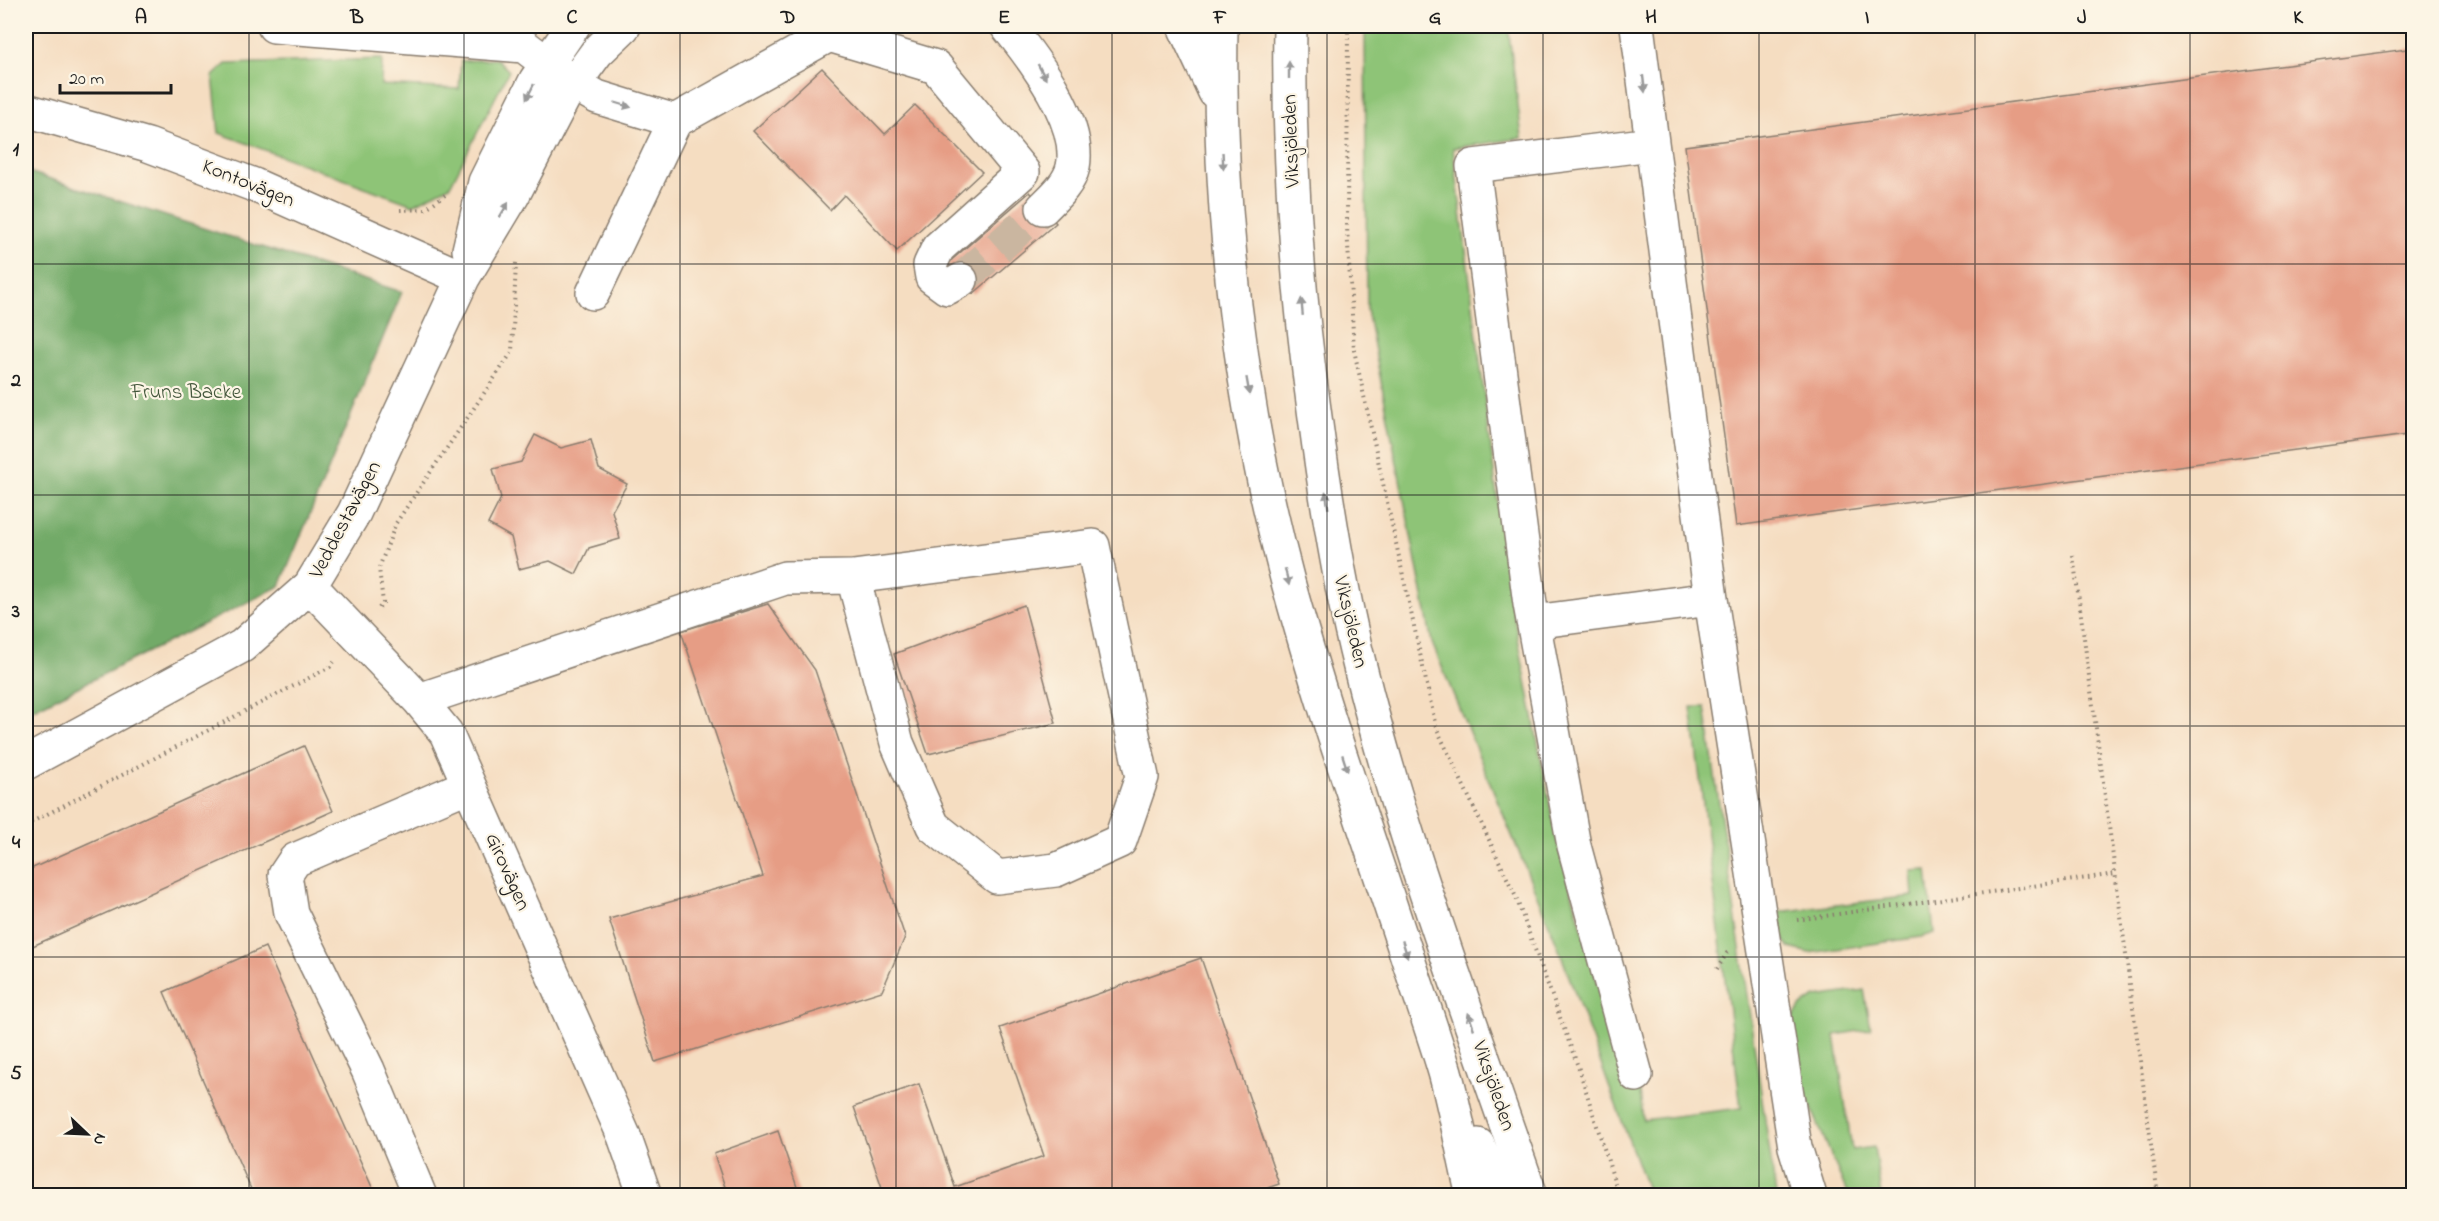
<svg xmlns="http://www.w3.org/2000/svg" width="2439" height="1221" font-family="'Indie Flower',sans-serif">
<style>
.green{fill:#8ec477;stroke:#55704a;stroke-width:1.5}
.forest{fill:#72aa68;stroke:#476342;stroke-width:1.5}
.building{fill:#e69d85}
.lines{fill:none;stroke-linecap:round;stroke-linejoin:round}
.minor-tunnel{stroke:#cab6a0;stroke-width:33;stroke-dasharray:33 16;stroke-linecap:butt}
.minor-casing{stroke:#887c6e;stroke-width:36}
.major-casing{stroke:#887c6e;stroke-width:36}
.path{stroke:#887c6e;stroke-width:4;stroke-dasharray:1.5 4.5;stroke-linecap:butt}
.minor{stroke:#fff;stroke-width:33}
.major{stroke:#fff;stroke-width:33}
.oneway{fill:#999}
.grid{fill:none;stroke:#1c1c1c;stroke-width:1.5;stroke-opacity:0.55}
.labels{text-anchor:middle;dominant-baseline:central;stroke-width:4.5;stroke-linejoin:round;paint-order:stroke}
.street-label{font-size:21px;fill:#1c1c1c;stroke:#fcf5e5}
.park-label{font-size:21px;fill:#44573c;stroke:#fcf5e5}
.neatline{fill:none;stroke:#1c1c1c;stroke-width:2}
.grid-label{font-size:20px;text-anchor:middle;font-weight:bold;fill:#1c1c1c}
</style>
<rect width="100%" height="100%" fill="#fcf5e5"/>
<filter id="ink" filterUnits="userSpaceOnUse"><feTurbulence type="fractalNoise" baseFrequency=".0167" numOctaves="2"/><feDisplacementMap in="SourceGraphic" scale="12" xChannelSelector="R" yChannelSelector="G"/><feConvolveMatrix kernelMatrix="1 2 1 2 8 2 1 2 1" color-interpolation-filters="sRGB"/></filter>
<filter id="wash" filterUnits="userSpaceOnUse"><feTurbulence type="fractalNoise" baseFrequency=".008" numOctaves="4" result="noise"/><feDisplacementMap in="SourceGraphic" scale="24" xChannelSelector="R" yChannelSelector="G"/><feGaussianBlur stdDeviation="1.35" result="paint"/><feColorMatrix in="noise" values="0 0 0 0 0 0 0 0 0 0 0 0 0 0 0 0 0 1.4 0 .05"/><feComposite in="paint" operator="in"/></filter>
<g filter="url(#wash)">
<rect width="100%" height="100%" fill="#f5ddc1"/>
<!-- green -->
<path class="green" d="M1365,26H1508L1522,138L1453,148L1509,591L1556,837L1628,1090L1640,1091L1643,1120L1741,1108L1691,707H1705L1776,1195H1649L1557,944L1432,643L1367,310Z
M382,59L381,85L459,89L461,61L497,59L509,71L450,186L413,205L219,133L213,76L226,64Z
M1927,870L1934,933L1921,937L1809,953L1790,948L1781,938L1778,912L1913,896L1911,871Z
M1864,990L1871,1029L1835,1035L1852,1150L1874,1147L1881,1195H1848L1792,1062L1790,1022L1801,1006L1816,997Z"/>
<!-- forest -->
<path class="forest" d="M26,171L402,292L280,586L26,713Z"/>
<g id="blocks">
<!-- building -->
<path class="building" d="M2414,48V434L1736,526L1685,146Z
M822,68L885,134L915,105L982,172L897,251L844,195L830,210L753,131Z
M1030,192L1056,223L973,294L947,264Z
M535,435L561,448L591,440L599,469L627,484L612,511L620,539L589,548L576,574L550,561L519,569L511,537L488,524L501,498L493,469L521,462Z
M768,604L815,670L905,937L882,991L655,1062L609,919L763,876L681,631Z
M1024,605L1056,723L928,754L894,654Z
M304,746L333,811L26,949V871Z
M265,947L376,1196H254L164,992Z
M1201,958L1279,1184L1244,1196H885L854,1107L919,1084L955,1187L1044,1156L1000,1028Z
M778,1131L800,1196H728L714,1154Z"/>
</g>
</g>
<g filter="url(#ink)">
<use href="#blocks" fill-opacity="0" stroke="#887c6e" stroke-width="1.5"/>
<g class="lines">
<!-- minor-tunnel -->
<path class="minor-tunnel" d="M961,280L1043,208"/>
<defs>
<path id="minor" d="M274,26L524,46L573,83L597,97L675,121
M1007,26C1033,58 1082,122 1073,167C1069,184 1055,196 1043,208
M1637,26L1711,599L1795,1147L1810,1196
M26,110L148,145L254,185L463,278
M469,250L485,182L536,80L573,26
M593,293L675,121L829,35L936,67L1023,172L938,248L930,265L932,277L947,288L961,280
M310,586L419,700L446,733L624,1136L645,1196
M1533,622L1711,599
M419,700L785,578L853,577L1093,546L1142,777L1120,841L1056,870L997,877L933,826L897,743L853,577
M26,763L242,646L310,586L354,513L463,278L513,195L564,97L597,52L624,26
M1636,1075L1574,846L1530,604L1473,166L1652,144
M420,1196L368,1070L291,913L285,875L295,860L469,785"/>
<path id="major" d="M1184,26L1215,92
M1221,26C1218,212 1240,402 1288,582C1323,710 1368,836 1409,962C1421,999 1434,1035 1445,1072C1456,1112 1463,1154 1473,1196
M1290,26C1288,156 1297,288 1315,417C1326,501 1339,584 1360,667C1404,846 1471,1021 1531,1196
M1478,1145L1498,1196"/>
</defs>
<!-- minor casing -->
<use href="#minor" class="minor-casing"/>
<!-- major casing -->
<use href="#major" class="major-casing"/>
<!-- path -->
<path class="path" d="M1348,26L1347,227L1354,350L1436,727L1515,895L1580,1072L1619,1196
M400,210L425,209L445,195
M2073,555L2158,1196
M379,608L383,603L379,568L396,523L512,352L516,262
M26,825L330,667L334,662
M1797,920L2115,874
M1717,969L1727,953L1730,951"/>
<!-- minor -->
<use href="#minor" class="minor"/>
<!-- major -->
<use href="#major" class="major"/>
</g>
<!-- one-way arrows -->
<defs><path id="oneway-solid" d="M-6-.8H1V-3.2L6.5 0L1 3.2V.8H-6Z" transform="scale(1.5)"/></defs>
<g class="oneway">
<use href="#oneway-solid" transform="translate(1289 70) rotate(-90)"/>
<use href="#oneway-solid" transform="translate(1042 72) rotate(62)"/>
<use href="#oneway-solid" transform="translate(1644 84) rotate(83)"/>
<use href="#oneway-solid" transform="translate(530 92) rotate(116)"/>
<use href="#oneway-solid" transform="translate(623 105) rotate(17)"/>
<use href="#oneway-solid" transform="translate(1223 161) rotate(87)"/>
<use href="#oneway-solid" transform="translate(504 210) rotate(-59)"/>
<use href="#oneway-solid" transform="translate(1302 307) rotate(-95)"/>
<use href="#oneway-solid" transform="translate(1248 386) rotate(80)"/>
<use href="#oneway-solid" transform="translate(1327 500) rotate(-99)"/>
<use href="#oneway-solid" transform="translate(1287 577) rotate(76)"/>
<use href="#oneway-solid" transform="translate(1345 763) rotate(72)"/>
<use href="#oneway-solid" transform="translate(1405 949) rotate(72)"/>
<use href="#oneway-solid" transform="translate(1471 1021) rotate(-109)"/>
</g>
</g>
<!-- grid -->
<path class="grid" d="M249,26V1196M464,26V1196M680,26V1196M896,26V1196M1112,26V1196M1327,26V1196M1543,26V1196M1759,26V1196M1975,26V1196M2190,26V1196M26,264H2414M26,495H2414M26,726H2414M26,957H2414"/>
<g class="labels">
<!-- street labels -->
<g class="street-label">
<text transform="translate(1292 141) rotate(-92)">Viksjöleden</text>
<text transform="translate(248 184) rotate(22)">Kontovägen</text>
<text transform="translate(346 520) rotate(-62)">Veddestavägen</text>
<text transform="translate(1350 622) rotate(77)">Viksjöleden</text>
<text transform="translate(507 872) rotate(66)">Girovägen</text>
<text transform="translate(1493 1086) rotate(71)">Viksjöleden</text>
</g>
<!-- park labels -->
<g class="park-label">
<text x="186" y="393">Fruns Backe</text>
</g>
</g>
<!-- margin -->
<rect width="2439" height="1221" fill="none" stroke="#fcf5e5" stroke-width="66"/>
<!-- north arrow -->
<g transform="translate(87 1134) rotate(113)" stroke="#fcf5e5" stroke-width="4.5" paint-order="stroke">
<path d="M0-4.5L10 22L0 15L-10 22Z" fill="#1c1c1c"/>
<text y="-9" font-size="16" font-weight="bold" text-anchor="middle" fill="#1c1c1c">N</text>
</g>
<!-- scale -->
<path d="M60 84v9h111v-9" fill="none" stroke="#1c1c1c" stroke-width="3"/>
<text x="69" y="84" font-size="18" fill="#1c1c1c" stroke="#fcf5e5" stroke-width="4.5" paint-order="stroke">20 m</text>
<rect x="33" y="33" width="2373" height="1155" class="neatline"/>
<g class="grid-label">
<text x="141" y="23">A</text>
<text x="357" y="23">B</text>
<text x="572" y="23">C</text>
<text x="788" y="23">D</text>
<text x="1004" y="23">E</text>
<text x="1220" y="23">F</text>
<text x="1435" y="23">G</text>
<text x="1651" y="23">H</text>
<text x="1867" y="23">I</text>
<text x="2082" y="23">J</text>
<text x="2298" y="23">K</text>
<text x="16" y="155">1</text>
<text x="16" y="386">2</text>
<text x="16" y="617">3</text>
<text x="16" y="848">4</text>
<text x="16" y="1079">5</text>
</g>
</svg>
